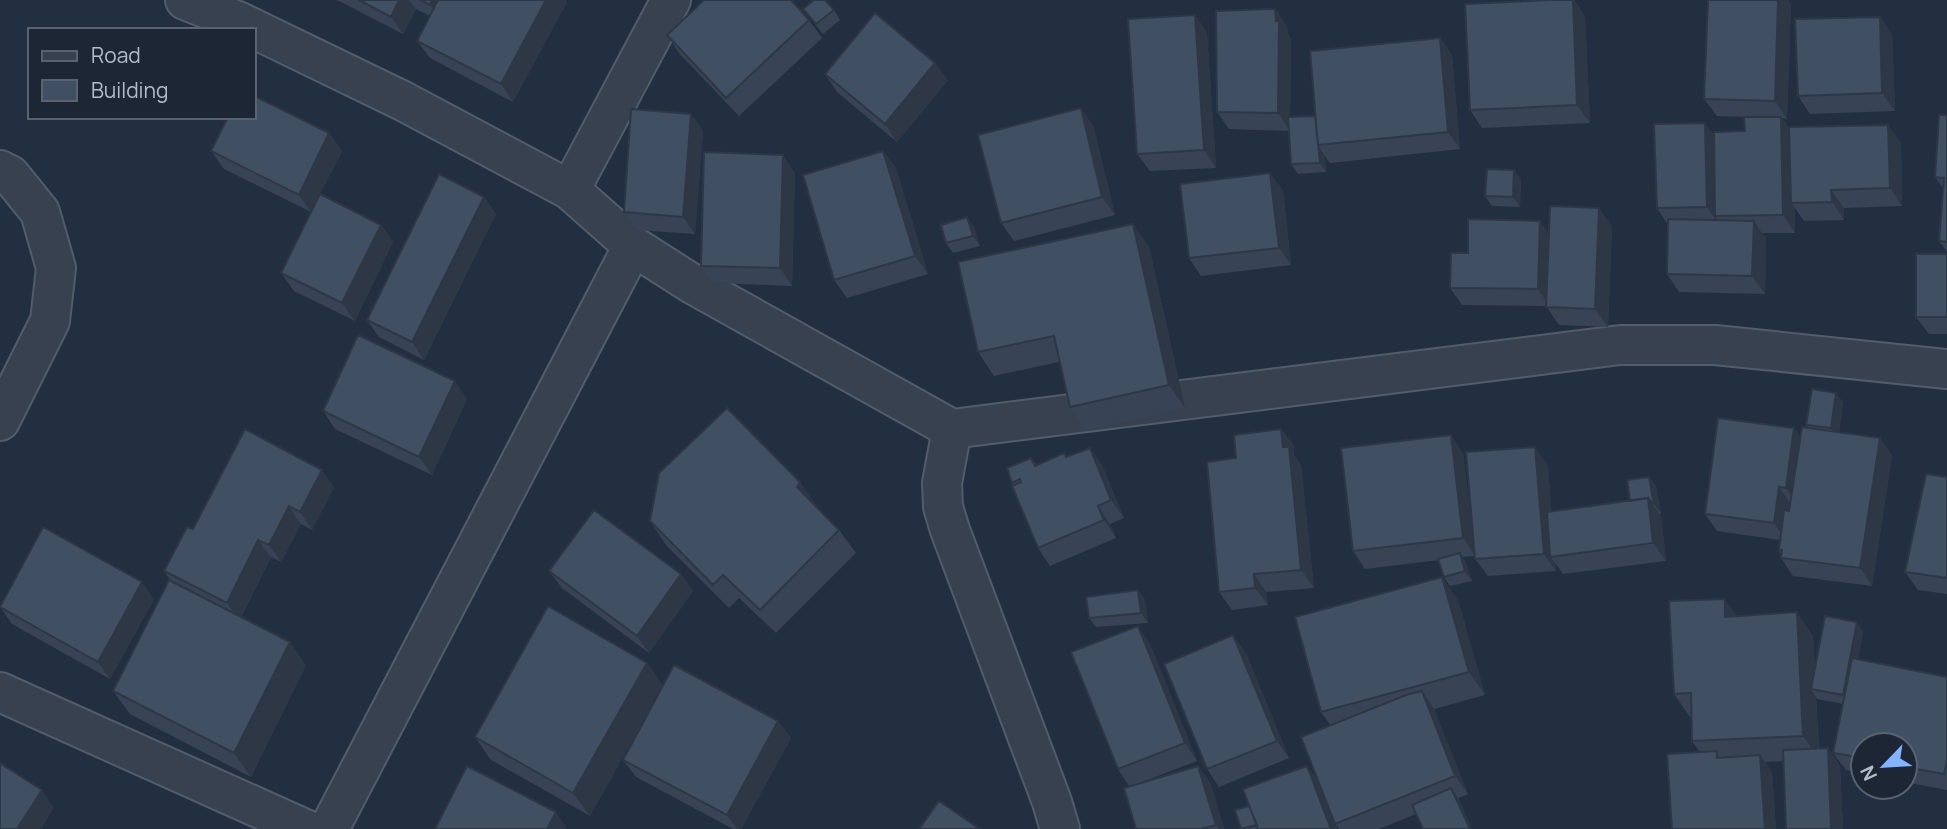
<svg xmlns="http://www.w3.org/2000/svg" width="1947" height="829" font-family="Manrope,sans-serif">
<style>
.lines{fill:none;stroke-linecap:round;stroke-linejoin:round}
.street-casing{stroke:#525c6b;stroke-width:42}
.street{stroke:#374150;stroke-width:38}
.wall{fill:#384455}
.shaded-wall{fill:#2e3745}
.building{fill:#414f63;stroke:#2e3745;stroke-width:2}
</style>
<rect width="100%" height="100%" fill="#222f41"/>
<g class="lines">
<defs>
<path id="street" d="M185,0L240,22L403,101L570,190L633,246L694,285L952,429L1620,345H1715L1947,369
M0,170L10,175L40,212L56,268L50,321L0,421
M570,190L671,0
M952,429L942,483L943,507L950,530L1052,802L1060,829
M0,692L305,829
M329,829L633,246"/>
</defs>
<!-- street casing -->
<use href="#street" class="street-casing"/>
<!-- street -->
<use href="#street" class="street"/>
</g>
<!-- wall -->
<path class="wall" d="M337,0H565L567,2L513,102L430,58L417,41L430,16L416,9L403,34Z
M1550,0H1574L1585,17L1590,123L1482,128L1470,110Z
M1708,0H1788L1791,5L1787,119L1782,118L1789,128L1888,125L1901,143L1902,206L1844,208V220L1804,221L1795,208V233H1762L1766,239L1765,294L1679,292L1667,274L1668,225L1657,208L1705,123L1714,136L1745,131L1747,117L1717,116L1704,99Z
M803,9L834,10L840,20L823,34Z
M1275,9L1287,27L1288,34L1291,39L1290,117L1315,116L1440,38L1452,55L1460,149L1330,163L1325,156L1326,172L1298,174L1291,164L1289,131L1229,129L1217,112Z
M1195,15L1207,33L1216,168L1150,171L1137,154Z
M1880,17L1892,34L1895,111L1810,114L1798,96Z
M809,20L822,38L739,116L679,53L667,35Z
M825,74L948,80L897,142L837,92Z
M691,114L703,131L695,234L636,230L624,212Z
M1947,115V252L1939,241L1943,188L1935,177Z
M1093,125L1115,215L1014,241L1001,223Z
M329,133L342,151L320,194L381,225L393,242L355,321L294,291L281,273L311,212L224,169L211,151Z
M883,151L896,168L928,274L847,298L834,280Z
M1514,170L1521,179L1520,207L1492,206L1485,196Z
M795,173L792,286L713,283L701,266Z
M1270,173L1283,191L1291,265L1201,276L1189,258Z
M484,197L496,214L424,360L379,337L367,320Z
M1133,224L1149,247L1185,408L1086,430L1070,407L1059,362L994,376L978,352Z
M1612,226L1608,327L1559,325L1546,306L1462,305L1450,288L1468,253L1549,234Z
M974,227L980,246L953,253L946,243Z
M1947,254V334H1929L1916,317Z
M467,399L432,475L335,429L323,411Z
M1843,402L1839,433L1880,438L1892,456L1872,586L1793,576L1781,558V554L1779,550L1780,540L1717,531L1705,514L1794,428L1800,437L1809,428L1806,425Z
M1281,429L1294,446V455L1301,465L1314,588L1266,592L1268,605L1232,610L1219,592L1236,458Z
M1090,448L1102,465L1124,518L1110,524L1116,538L1050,566L1038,548L1012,483L1031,458L1037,465L1067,456Z
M1463,453L1475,552L1548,465L1551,511L1630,501L1649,477L1656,486L1661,514H1659L1661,516L1666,561L1563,574L1556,564V571L1488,576L1475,559V556L1462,557L1466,563L1472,581L1450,586L1444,577L1439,560L1365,569L1353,551Z
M1947,477V594L1918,590L1905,572Z
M334,487L312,530L301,524L281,562L271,557L241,617L306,665L251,777L130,714L113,691L171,581L164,571L193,529Z
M817,506L816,507L839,530L856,553L776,633L739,598L729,608L666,545L650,521Z
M549,571L681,574L693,591L649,653L562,588Z
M1138,590L1145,600L1148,623L1096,627L1089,618Z
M154,599L110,679L12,624L0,607Z
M1458,600L1485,695L1434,709L1468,794L1458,798L1472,829H1423L1416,814L1379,829H1339L1335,824L1325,796L1337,829H1241L1319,782L1331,726L1321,712Z
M1737,616L1813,636L1815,669L1863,632L1858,660L1947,677V790L1905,782V745H1863V774L1846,770L1833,753L1843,704L1817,699L1816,697L1819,748H1828L1840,766L1843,829H1786L1783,761L1765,762L1772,772L1776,829H1672L1700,752L1692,741V717H1690L1674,694Z
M1150,644L1197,761L1142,782L1198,766L1211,784L1224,829H1136L1129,786L1118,769Z
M1246,653L1289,758L1219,787L1207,769Z
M647,663L663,686L778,721L791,738L741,829H733L636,777L623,760L654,701L590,816L491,760L475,737Z"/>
<!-- shaded-wall -->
<path class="shaded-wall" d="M399,0H409L416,9L403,34L391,17Z
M432,0H454L442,23L430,5Z
M546,0H565L567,2L513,102L501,84Z
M1573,0L1585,17L1590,123L1577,105Z
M1778,0H1788L1791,5L1787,119L1775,101Z
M1275,9L1287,27L1288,34L1291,39L1290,131L1278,113Z
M1195,15L1207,33L1216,168L1204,150Z
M1880,17L1892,34L1895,111L1882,93Z
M1440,38L1452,55L1460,149L1448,132Z
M935,63L948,80L897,142L885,124Z
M1081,108L1093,125L1115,215L1102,197Z
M691,114L703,131L695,234L683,217Z
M1781,117L1794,135L1791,203L1795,208V233L1783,215Z
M1705,123L1717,140L1715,216L1719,222V225L1707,207Z
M1888,125L1901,143L1902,206L1890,188Z
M329,133L342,151L311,212L299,195Z
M1319,147L1325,156L1326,172L1320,163Z
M883,151L896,168L928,274L915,256Z
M783,155L795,173L792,286L780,268Z
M1514,170L1521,179L1520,207L1513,197Z
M1270,173L1283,191L1291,265L1279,248Z
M1831,190L1844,208V220L1832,202Z
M484,197L496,214L424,360L412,342Z
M1599,208L1612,226L1608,327L1595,309Z
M967,217L974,227L980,246L973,236Z
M1540,221L1553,239L1550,307L1538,289Z
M1754,221L1766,239L1765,294L1752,276Z
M1133,224L1149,247L1185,408L1169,385Z
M381,225L393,242L355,321L342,303Z
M455,381L467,399L432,475L419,457Z
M1836,393L1843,402L1838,438L1831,428Z
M1794,428L1806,446L1798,506L1786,488Z
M1281,429L1294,446V455L1301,465L1314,588L1301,570L1283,447Z
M1451,435L1463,453L1475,556L1463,538Z
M1880,438L1892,456L1872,586L1860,568Z
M1535,447L1548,465L1555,556L1550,557L1556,564V571L1544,554Z
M1090,448L1102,465L1124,518L1111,500Z
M322,470L334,487L312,530L300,512Z
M1649,477L1656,486L1661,514L1654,504Z
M800,482L817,506L813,511L797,487Z
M1779,487L1792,505L1786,540L1774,523Z
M1648,498L1661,516L1666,561L1653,543Z
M289,506L301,524L281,562L269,545Z
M1098,506L1110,524L1116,538L1104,520Z
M258,540L271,557L239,620L227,603Z
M1460,553L1466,563L1472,581L1465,571Z
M681,574L693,591L649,653L637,636Z
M1254,574L1266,592L1268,605L1255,588Z
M1442,577L1458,600L1485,695L1469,672Z
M142,582L154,599L110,679L98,662Z
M1138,590L1145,600L1148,623L1141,613Z
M1725,599L1741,622L1725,617Z
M1797,612L1813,636L1816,690L1811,689L1816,697L1819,759L1803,736Z
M1857,622L1863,632L1850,705L1843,695Z
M1138,626L1150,644L1197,761L1185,743Z
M1233,635L1246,653L1289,758L1277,741Z
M290,642L306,665L251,777L234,753Z
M647,663L663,686L590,816L573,793Z
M1422,691L1434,709L1468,794L1455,776Z
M778,721L791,738L741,829H737L727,815Z
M1828,748L1840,766L1843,829H1831Z
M1760,755L1772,772L1776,829H1765Z
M1198,766L1211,784L1224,829H1219L1216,825Z
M1307,766L1320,783L1337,829H1331Z
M1451,788L1457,797L1472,829H1470Z
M42,790L54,808L41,829H17Z
M556,812L567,829H547Z"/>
<!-- building -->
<path class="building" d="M359,0H399L391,17Z
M420,0H432L430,5Z
M438,0H546L501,84L417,41Z
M704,0H791L809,20L726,98L667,35Z
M814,0H825L834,10L816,24L803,9Z
M1550,0H1573L1577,105L1470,110L1465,4Z
M1708,0H1778L1775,101L1704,99Z
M1275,9L1276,21H1279L1278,113L1217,112L1216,11Z
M875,13L935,63L885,124L825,74Z
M1195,15L1204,150L1137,154L1128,19Z
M1880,17L1882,93L1798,96L1795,19Z
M1440,38L1448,132L1318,145L1310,51Z
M254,96L329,133L299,195L211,151L228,117H254Z
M1081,108L1102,197L1001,223L978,135Z
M631,109L691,114L683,217L624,212Z
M1939,115H1947V242L1939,241L1944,178L1935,177Z
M1315,116L1320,163L1291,164L1288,117Z
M1744,117H1781L1783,215L1715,216L1714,132L1745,131Z
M1705,123L1707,207L1657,208L1654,124Z
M1888,125L1890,188L1831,190L1832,202L1791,203L1789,127Z
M883,151L915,256L834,280L803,175Z
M704,152L783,155L780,268L701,266Z
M1487,169L1514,170L1513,197L1485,196Z
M1270,173L1279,248L1189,258L1180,184Z
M439,174L484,197L412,342L367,320Z
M320,194L381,225L342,303L281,273Z
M1550,206L1599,208L1595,309L1546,307Z
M967,217L973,236L946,243L941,225Z
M1468,219L1540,221L1538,289L1450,288L1451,253H1468Z
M1668,219L1754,221L1752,276L1667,274Z
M1133,224L1169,385L1070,407L1054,336L978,352L958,262Z
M1916,254H1947V317H1916Z
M358,335L455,381L419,457L323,411Z
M1812,389L1836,393L1831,428L1806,425Z
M727,408L800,482L797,487L839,530L760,610L723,575L713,585L650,521L659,473Z
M1718,418L1794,428L1786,488L1779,487L1774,523L1705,514Z
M1802,427L1880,438L1860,568L1781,558L1782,550H1779L1784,510L1789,511Z
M245,429L322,470L300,512L289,506L269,545L258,540L227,603L164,571L187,527L193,529Z
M1281,429L1283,447H1289L1301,570L1254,574L1255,588L1219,592L1207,462L1236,458L1234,435Z
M1451,435L1463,538L1353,551L1341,448Z
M1535,447L1544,554L1475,559L1466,452Z
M1090,448L1111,500L1098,506L1104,520L1038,548L1012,486L1021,482L1020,479L1012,483L1007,468L1031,458L1035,466L1064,453L1066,457Z
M1926,474L1947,477V578L1905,572Z
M1649,477L1654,504H1653L1648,498L1630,501L1627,480Z
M1648,498L1653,543L1550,557L1547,512Z
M594,510L681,574L637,636L549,571Z
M43,527L142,582L98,662L0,607Z
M1460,553L1465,571L1444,577L1438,559Z
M1442,577L1469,672L1321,712L1295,617Z
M169,580L290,642L234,753L113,691Z
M1138,590L1141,613L1089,618L1086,597Z
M1725,599V617L1797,612L1803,736L1692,741L1691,693L1674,694L1669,601Z
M548,606L647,663L573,793L475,737Z
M1825,616L1857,622L1843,695L1811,689Z
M1138,626L1185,743L1118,769L1071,652Z
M1233,635L1277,741L1207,769L1164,664Z
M1852,658L1947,677V761L1944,774L1905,767V745H1863V758L1833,753Z
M674,665L778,721L727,815L623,760Z
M1422,691L1455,776L1335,824L1301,737L1406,695Z
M1828,748L1831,829H1786L1783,750Z
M1717,751V758L1760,755L1765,829H1672L1667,754Z
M0,763L42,790L17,829H0Z
M467,766L556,812L547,829H435Z
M1198,766L1216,825L1201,829H1136L1124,788Z
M1307,766L1331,829H1258L1243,789Z
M1451,788L1470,829H1423L1412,805Z
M939,801L980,829H919Z
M1249,806L1257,825L1241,829L1235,810Z"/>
<!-- legend -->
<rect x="28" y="28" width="228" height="91" fill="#1c2635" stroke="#586271" stroke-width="2"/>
<rect x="42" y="51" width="35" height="10" fill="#374150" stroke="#586271" stroke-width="2"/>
<text x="91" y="63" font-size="21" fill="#b3bccb">Road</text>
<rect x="42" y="80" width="35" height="21" fill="#414f63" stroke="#586271" stroke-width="2"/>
<text x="91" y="98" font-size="21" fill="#b3bccb">Building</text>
<!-- north arrow -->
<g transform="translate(1884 766) rotate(245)"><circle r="33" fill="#1c2635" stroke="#586271" stroke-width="2"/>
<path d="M0-5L12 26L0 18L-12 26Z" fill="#84b3ff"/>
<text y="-10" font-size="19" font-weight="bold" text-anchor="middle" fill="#b3bccb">N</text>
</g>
</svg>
